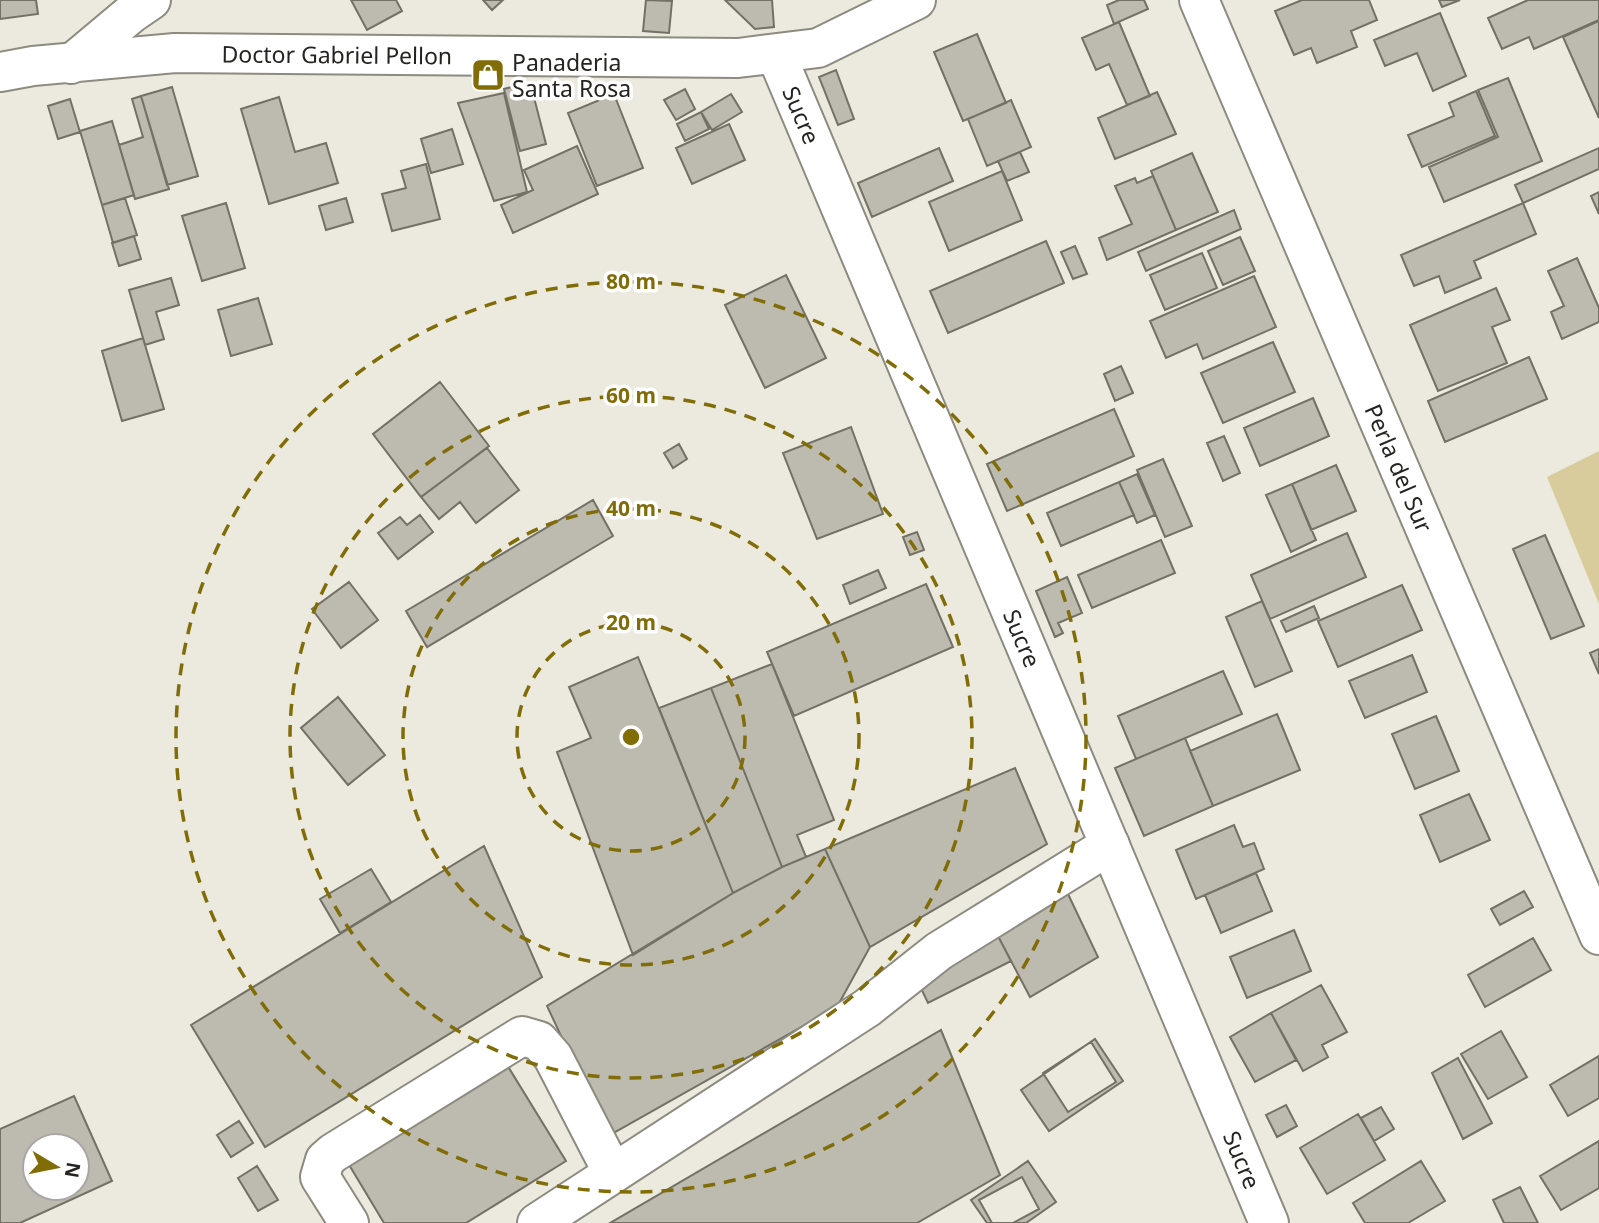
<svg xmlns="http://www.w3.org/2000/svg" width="1599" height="1223" font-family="'Noto Sans',sans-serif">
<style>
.green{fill:#d8cc9d}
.building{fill:#bdbaaf;stroke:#737066;stroke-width:2;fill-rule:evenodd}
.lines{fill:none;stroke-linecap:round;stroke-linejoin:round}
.minor-casing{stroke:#8d8b80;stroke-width:42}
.minor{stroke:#fff;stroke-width:38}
.ring{fill:none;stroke:#816d08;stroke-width:3.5;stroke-dasharray:12 9}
.labels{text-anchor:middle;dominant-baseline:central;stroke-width:7;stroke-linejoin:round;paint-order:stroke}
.street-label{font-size:23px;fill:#252420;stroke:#fff}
.poi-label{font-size:23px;fill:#252420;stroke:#fff;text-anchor:start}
.centre{fill:#816d08;stroke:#fff;stroke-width:3.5}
.ring-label{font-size:21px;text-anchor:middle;font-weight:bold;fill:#816d08;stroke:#fff;stroke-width:7;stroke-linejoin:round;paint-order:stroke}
</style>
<rect width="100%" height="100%" fill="#ece9de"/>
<!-- green -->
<path class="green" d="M1599,451V604L1547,477Z"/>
<!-- building -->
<path class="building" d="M0,0H36L38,14L0,19Z
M351,0H396L402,11L367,30Z
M483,0H503L492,10Z
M646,0L672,1L669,33L643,31Z
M725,0H772L774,27L755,29Z
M1119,0H1144L1148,9L1114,24L1107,5Z
M1302,0H1369L1377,20L1351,31L1357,47L1317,63L1311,48L1294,55L1275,11Z
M1439,0H1460L1442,7Z
M1528,0H1599V20L1534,49L1529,37L1502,49L1488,18Z
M1440,13L1466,76L1433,91L1417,53L1385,66L1374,40Z
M1599,21V118L1563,37Z
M1119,22L1150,96L1127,105L1109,64L1096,70L1082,38Z
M977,34L1006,103L963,121L934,52Z
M836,70L854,119L838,125L819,77Z
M1508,78L1542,161L1444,202L1429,167L1498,137L1478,90Z
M530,82L546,144L520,151L504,89Z
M172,87L198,176L167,185L141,96Z
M685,89L695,109L676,120L664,100Z
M1476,91L1495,136L1422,167L1408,135L1454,116L1449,103Z
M1157,92L1176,134L1115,159L1098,118Z
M504,93L527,192L494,201L458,103Z
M614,94L643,168L597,186L568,113Z
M731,94L742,112L712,130L701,112Z
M141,96L169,189L135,199L119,145L143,137L132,99Z
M279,97L295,152L326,143L338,183L269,204L241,109Z
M70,99L80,132L58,139L48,106Z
M1011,100L1031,147L987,166L968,119Z
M701,112L709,129L685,141L677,124Z
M112,121L134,195L102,205L80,131Z
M729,124L745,160L692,184L676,148Z
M452,129L463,164L431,173L421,139Z
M577,146L598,194L513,233L501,205L533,190L524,170Z
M939,148L953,181L872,217L858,183Z
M1599,148V169L1523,203L1515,185Z
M1020,152L1029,172L1007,181L998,161Z
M1192,153L1218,212L1176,230L1151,171Z
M426,164L440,219L392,231L382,194L406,188L401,171Z
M1002,171L1022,220L949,251L929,202Z
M1153,176L1176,230L1107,260L1099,238L1132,224L1115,186L1135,178L1137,183Z
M1599,192V214L1591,196Z
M125,198L137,235L113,243L102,205Z
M346,198L353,222L326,230L319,206Z
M226,203L245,268L202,281L182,216Z
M1523,203L1536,234L1474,261L1481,278L1445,293L1439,276L1414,286L1401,255Z
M1234,210L1241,229L1146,271L1138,252Z
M134,236L141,259L119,266L112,243Z
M1240,237L1255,271L1223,285L1208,251Z
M1046,241L1064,283L948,333L930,291Z
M1075,246L1087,274L1073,279L1061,252Z
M1202,253L1217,288L1165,310L1150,275Z
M1577,258L1599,308V322L1562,339L1551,312L1564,306L1548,271Z
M786,275L826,358L765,388L725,305Z
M1254,276L1276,327L1203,359L1197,344L1166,358L1150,321Z
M171,278L179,305L156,312L164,339L145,345L129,290Z
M1496,288L1510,320L1492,327L1507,363L1438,391L1410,325Z
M258,298L272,344L231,356L218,310Z
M143,338L164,409L122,421L102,351Z
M1273,342L1295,392L1223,423L1201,373Z
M1529,357L1547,399L1445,442L1428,401Z
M1121,366L1133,393L1115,401L1104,374Z
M440,382L489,446L421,497L373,434Z
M1313,398L1329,436L1260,466L1244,428Z
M1114,409L1134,456L1007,511L987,464Z
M851,427L883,514L817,539L783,453Z
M1224,436L1240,473L1223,481L1207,443Z
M679,444L687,459L673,468L664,453Z
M487,448L519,490L476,523L460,502L439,519L421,497Z
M1163,459L1192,526L1165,537L1137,470Z
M1336,465L1356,511L1311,530L1292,484Z
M1137,474L1155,515L1137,523L1119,482Z
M1119,482L1134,515L1061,546L1047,513Z
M1292,484L1316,540L1291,552L1266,495Z
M593,500L613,536L427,647L406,611Z
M420,515L433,532L398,559L378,533L400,517L407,525Z
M917,532L924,550L910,555L903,537Z
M1347,533L1366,577L1270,619L1251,575Z
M1545,535L1584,626L1551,639L1513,549Z
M1161,540L1175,573L1092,608L1078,575Z
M878,570L886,588L850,604L843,585Z
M1067,577L1082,613L1058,623L1063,633L1055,637L1036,591Z
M349,582L378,620L341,648L312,609Z
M926,584L953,647L794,716L767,652Z
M1402,585L1422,630L1338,667L1318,621Z
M1262,601L1292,671L1255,687L1226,617Z
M1314,606L1319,618L1286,632L1281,621Z
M1599,649V674L1590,653Z
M1412,655L1427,692L1365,718L1349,681Z
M638,657L733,893L633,955L557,752L591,738L569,687Z
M772,664L834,820L797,835L806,857L782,867L711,688Z
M1223,671L1242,714L1136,759L1118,716Z
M711,688L782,867L733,893L659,708Z
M338,697L385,755L348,785L301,728Z
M1277,714L1300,770L1213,806L1190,751Z
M1436,716L1459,771L1415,789L1392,734Z
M1185,738L1213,806L1144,836L1115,768Z
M1015,768L1047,844L870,947L825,849Z
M1469,794L1490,840L1440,862L1420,815Z
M1234,825L1243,847L1254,843L1264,869L1196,899L1176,850Z
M484,846L542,977L265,1147L191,1025Z
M825,849L870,947L837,1007L608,1136L547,1006L733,893L782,867Z
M371,869L391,902L340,933L320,899Z
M1256,873L1272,911L1221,933L1205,895Z
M1524,891L1533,907L1500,925L1491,909Z
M1068,894L1098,957L1030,997L998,936Z
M1294,930L1311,971L1247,998L1230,957Z
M998,936L1011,961L928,1003L916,978Z
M1533,938L1551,970L1485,1007L1468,975Z
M1321,985L1347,1032L1322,1045L1328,1057L1303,1071L1271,1013Z
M1271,1013L1296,1060L1255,1082L1230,1037Z
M941,1030L1000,1175L917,1223H610Z
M1501,1031L1527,1077L1488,1099L1461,1054Z
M1095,1039L1123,1081L1049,1131L1021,1090Z
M1091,1042L1116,1082L1068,1112L1043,1073Z
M1599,1056V1098L1568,1116L1550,1085Z
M1458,1058L1492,1123L1463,1139L1432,1073Z
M504,1060L566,1161L466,1223H384L345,1158Z
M74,1096L112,1181L20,1223H0V1129ZM35,1146H77V1188H35Z
M1286,1105L1297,1126L1277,1137L1266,1115Z
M1381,1107L1394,1129L1374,1141L1361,1118Z
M1358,1114L1385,1160L1327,1194L1300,1148Z
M239,1121L253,1143L231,1157L217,1135Z
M1599,1141V1188L1561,1210L1540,1176Z
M1028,1161L1056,1202L1026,1223H987L971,1200Z
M1421,1161L1445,1201L1408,1223H1365L1353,1203Z
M257,1166L278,1200L258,1211L238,1178Z
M1022,1177L1039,1209L1013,1223H992L979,1200Z
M1520,1187L1538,1223H1504L1493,1200Z"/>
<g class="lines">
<defs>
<g id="minor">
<path id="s1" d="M1199,0L1599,935"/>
<path id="s2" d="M776,54L1269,1223"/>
<path d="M71,64L132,13L151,0"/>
<path id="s3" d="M0,72L33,66L175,53L738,58L818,48L916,0"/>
<path d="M349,1223L320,1177L325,1160L333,1153L522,1036L539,1041L553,1057L613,1173"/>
<path d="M537,1223L867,1008L939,951L1110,845"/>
</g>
</defs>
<!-- minor casing -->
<use href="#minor" class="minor-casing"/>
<!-- minor -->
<use href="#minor" class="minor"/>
</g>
<!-- distance rings -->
<g class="ring">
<circle cx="631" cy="737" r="114"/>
<circle cx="631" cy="737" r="228"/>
<circle cx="631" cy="737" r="341"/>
<circle cx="631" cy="737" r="455"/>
</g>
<!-- icons -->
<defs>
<symbol id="shop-square" viewBox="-11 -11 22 22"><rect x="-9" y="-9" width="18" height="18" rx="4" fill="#816d08" stroke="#fff"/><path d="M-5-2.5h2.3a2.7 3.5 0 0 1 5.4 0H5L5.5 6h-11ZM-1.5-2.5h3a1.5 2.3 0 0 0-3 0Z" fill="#fff"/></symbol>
</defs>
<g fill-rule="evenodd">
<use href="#shop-square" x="469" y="56" width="38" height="38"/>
</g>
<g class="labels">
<!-- street labels -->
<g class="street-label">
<text stroke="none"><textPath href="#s3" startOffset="338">Doctor Gabriel Pellon</textPath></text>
<text stroke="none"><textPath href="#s2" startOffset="66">Sucre</textPath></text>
<text stroke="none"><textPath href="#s1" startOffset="509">Perla del Sur</textPath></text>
<text stroke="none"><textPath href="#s2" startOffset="634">Sucre</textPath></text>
<text stroke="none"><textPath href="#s2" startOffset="1200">Sucre</textPath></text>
</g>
<!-- poi labels -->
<g class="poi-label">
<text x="512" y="62">Panaderia<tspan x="512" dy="26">Santa Rosa</tspan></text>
</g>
</g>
<circle cx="631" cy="737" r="10" class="centre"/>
<g class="ring-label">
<text x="631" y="289">80 m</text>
<text x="631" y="403">60 m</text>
<text x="631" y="516">40 m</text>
<text x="631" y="630">20 m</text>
</g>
<!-- north arrow -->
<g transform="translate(56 1167) rotate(100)"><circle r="33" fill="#ffffff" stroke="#a8a7a6" stroke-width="2"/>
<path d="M0-5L12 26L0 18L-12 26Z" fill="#816d08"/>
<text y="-10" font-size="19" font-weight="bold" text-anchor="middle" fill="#252420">N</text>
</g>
</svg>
